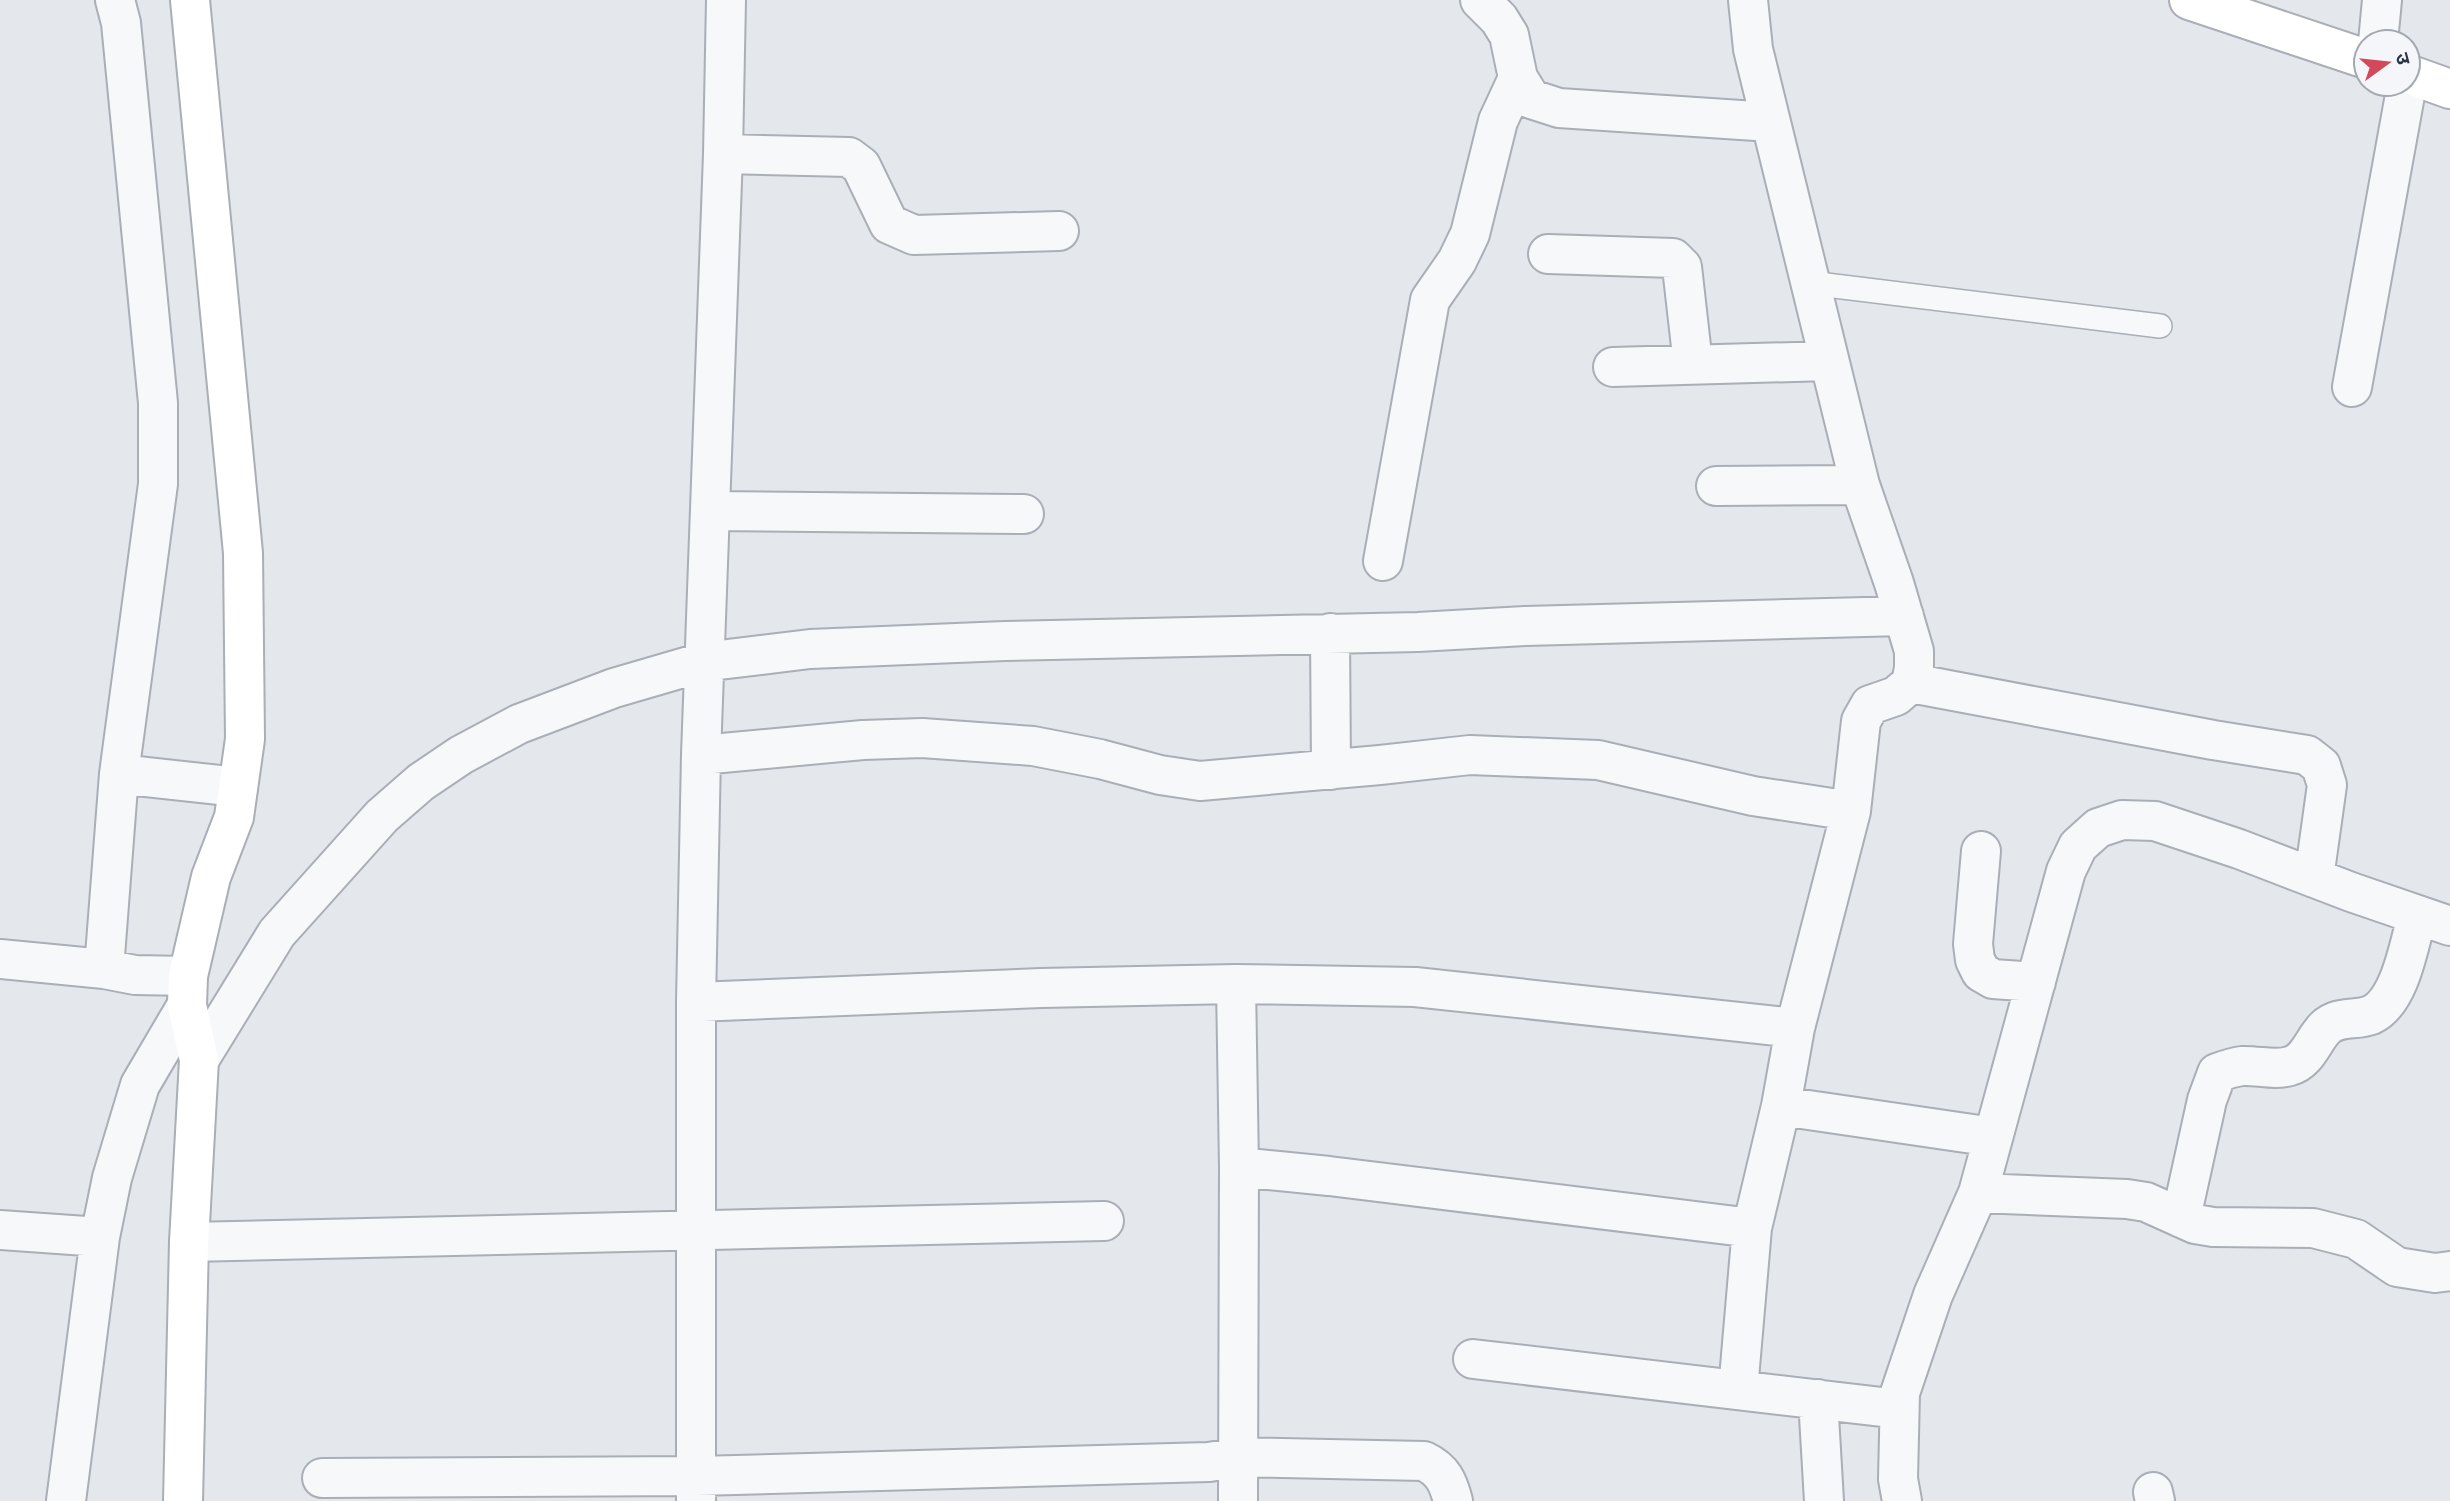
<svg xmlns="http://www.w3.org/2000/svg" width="2450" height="1501" font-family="Barlow,'Noto Sans Devanagari',sans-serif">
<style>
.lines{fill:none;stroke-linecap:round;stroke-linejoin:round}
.lane-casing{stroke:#a9aeb7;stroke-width:26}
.street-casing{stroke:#a9aeb7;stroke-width:42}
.secondary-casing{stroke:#a9aeb7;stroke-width:42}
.lane{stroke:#f7f8fa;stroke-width:23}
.street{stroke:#f7f8fa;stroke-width:38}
.secondary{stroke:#fff;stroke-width:38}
</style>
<rect width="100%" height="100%" fill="#e4e7ec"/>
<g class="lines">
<defs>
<path id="lane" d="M1810,283L2160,326"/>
<path id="street" d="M115,0L121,23L158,403V484L119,774L104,969L135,975L188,976
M1480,0L1499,19L1509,35L1518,78L1531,99L1559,108L1771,122
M2378,42L2382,0
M723,154L849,157L861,166L889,224L914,235L1059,231
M1548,254L1673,258L1682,267L1693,364
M1613,367L1829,361
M2352,387L2407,84
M1716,486L1860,485
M710,511L1024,514
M1383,561L1430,300L1457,261L1470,234L1498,121L1518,78
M1330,633L1331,770
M1911,683L2213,740L2307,755L2321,766L2327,785L2314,878
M701,755L863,740L922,738L1033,746L1100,759L1160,775L1200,781L1380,765L1470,755L1598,760L1753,796L1851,811
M119,774L238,787
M1981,851L1973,944L1975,960L1981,972L1993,979L2036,982
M2450,926L2351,892L2239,849L2155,821L2122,820L2098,828L2078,846L2066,871L1978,1193L2127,1199L2146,1202L2195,1224L2213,1227L2313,1228L2356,1239L2397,1267L2435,1273L2450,1271
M0,959L104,969
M1236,984L1239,1167
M696,1002L1041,988L1236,984L1415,987L1795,1028L1851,811L1861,721L1870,705L1896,696L1911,683L1914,668V651L1894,583L1860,485L1753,49L1748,0
M199,1060L277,933L382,816L421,782L461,755L519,724L614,688L703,662L810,649L1005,641L1418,632L1525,626L1904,616
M1781,1106L1795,1028
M2181,1218L2207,1100L2217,1073C2225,1070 2233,1067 2242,1066C2258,1065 2274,1071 2290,1066C2308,1061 2313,1040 2325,1028C2338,1015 2356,1021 2371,1015C2400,1002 2409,945 2417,916
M0,1230L100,1237
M189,1242L1104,1221
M1473,1359L1899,1409
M1738,1390L1752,1228L1781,1106L1993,1137
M1818,1399L1824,1501
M322,1478L697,1476L1209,1462L1239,1457L1424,1461C1443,1470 1448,1482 1453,1501
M2153,1492L2155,1501
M66,1501L100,1237L112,1178L140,1085L187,1005
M696,1501V1002L701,755L723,154L726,0
M1238,1501L1239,1167L1329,1176L1752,1228
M1902,1501L1898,1479L1900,1393L1933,1295L1978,1193"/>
<path id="secondary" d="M2189,0L2366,59
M2408,74L2450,89
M183,1501L189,1242L199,1060L187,1005L188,976L211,877L234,817L245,739L243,553L190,0"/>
</defs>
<!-- lane casing -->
<use href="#lane" class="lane-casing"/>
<!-- street casing -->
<use href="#street" class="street-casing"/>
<!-- secondary casing -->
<use href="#secondary" class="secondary-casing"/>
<!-- lane -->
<use href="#lane" class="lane"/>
<!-- street -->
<use href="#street" class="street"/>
<!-- secondary -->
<use href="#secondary" class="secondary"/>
</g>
<!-- north arrow -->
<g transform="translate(2387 63) rotate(75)"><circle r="33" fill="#f4f6f9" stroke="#a4a8b1" stroke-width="2"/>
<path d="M0-5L12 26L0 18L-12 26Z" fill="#d1495b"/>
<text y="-10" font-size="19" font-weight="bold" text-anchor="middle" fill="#2b3445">उ</text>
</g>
</svg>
